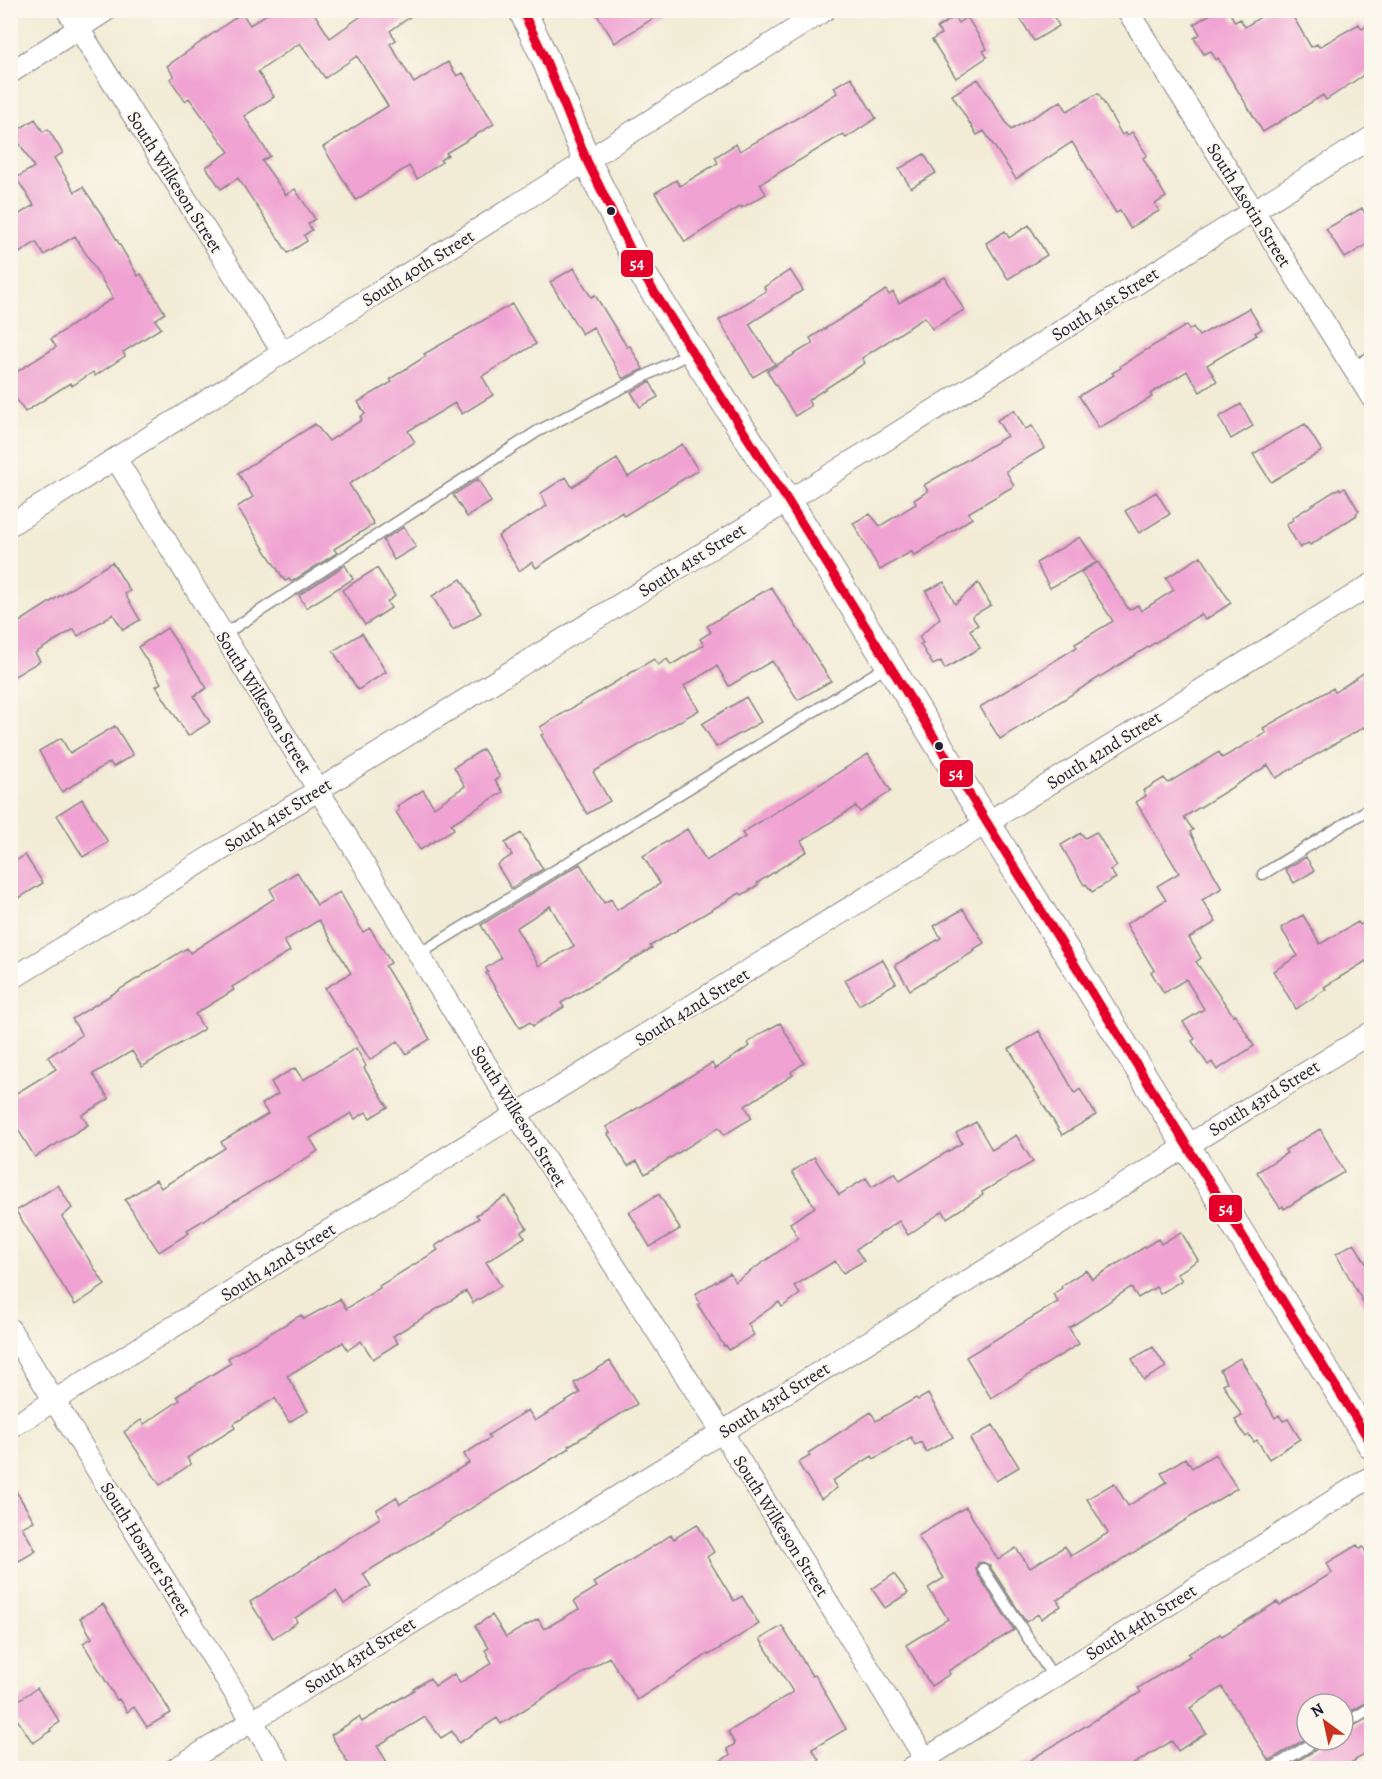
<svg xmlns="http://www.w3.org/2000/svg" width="1382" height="1779" font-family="Alegreya,serif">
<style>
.building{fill:#f0a3d2;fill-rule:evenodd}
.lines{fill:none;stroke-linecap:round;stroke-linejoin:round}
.service-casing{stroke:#8a8788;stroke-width:13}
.minor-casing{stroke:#8a8788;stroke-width:23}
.tertiary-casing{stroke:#8a8788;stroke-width:29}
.service{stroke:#fff;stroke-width:10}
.minor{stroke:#fff;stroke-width:21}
.tertiary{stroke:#fff;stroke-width:27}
.bus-1-casing{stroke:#fbf7ec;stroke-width:14}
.bus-1{stroke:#e4002b;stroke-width:9}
.bus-dot{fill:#22223b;stroke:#fbf7ec;stroke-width:2}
.labels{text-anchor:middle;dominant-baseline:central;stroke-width:4.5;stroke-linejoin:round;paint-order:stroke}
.street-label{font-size:18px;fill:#22223b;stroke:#fbf7ec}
.line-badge{stroke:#fbf7ec;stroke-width:2}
.badge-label{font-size:16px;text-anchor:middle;font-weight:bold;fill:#fff}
</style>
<rect width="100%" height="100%" fill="#fbf7ec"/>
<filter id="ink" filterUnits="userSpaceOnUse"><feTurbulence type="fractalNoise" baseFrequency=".0167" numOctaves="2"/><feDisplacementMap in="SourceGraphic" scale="12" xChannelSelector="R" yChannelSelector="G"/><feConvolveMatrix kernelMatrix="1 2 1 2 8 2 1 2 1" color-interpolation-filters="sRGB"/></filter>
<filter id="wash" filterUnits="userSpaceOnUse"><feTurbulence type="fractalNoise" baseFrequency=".008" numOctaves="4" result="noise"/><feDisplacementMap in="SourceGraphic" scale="24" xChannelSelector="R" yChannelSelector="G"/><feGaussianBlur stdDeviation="1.35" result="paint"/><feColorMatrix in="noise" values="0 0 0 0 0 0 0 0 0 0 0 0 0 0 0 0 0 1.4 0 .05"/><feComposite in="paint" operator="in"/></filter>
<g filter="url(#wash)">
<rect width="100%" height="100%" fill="#f2ecd6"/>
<g id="blocks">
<!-- building -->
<path class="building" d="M273,10H312L330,38L370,10H420L390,31L396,40L390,44L414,83L448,62L457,76L463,73L494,124L446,153L448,155L440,160L442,162L417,179L409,166L356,200L323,147L388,106L357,56L325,78L300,43L258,72L274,97L244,116L270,156L262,161L286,195L295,189L315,219L308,224L312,230L304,235L307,241L288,253L238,178L221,189L206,167L229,152L189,98L185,101L170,79L174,76L167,66L242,13L250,25Z
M594,10H666L615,43Z
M1015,10H1050L1059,26L1034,41Z
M1217,10H1228L1235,22L1240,19L1245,27L1271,10H1289L1311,47L1317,44L1319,47L1359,24L1362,29L1371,23V70L1326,100L1323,95L1263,132L1218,58L1216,60L1211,51L1204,54L1194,38L1200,34L1194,24Z
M954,17L958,23L967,17L987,49L983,51L987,57L956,78L932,40L941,34L937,28Z
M851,77L876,118L846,138L843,134L760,184L766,194L742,208L741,206L685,242L655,193L676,180L680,186L718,163L715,157L736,144L740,151L799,117L837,93L834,87Z
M978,79L1011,130L1061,101L1067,111L1098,93L1122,135L1125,133L1126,136L1132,132L1147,155L1143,158L1166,197L1155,204L1159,211L1130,228L1120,211L1116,213L1072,142L1016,179L984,131L977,135L952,95Z
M35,119L43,132L48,129L63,153L54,158L75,192L83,187L104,218L138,276L141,274L165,313L155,320L161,328L123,352L125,356L95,376L93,372L72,386L70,383L25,412L10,390V376L56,347L51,339L113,298L75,236L44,255L36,242L10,259V220L34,205L16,178L34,167L13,133Z
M924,154L936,173L911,188L899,169Z
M1362,208L1371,224V242L1345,258L1326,229Z
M1029,225L1047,255L1008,279L986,243L1005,231L1009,238Z
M574,268L591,297L595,295L627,347L630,346L643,369L623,379L593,327L582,334L550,282Z
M790,270L803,290L749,324L775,364L753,377L719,320L766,291L764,287Z
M945,277L964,310L932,329L925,317L862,358L865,363L808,400L811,406L795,416L767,371L813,343L810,338L886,290L889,295L893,292L899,303Z
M512,304L536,344L482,376L493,395L462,414L455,403L408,431L415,442L349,484L374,524L334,549L337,553L291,582L289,579L285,581L237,507L253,497L238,473L315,424L329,441L362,420L360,417L365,414L358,402L392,382L390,379L426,356L424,354Z
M1249,308L1262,329L1255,333L1257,335L1207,365L1217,381L1200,392L1187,371L1150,394L1152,397L1099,428L1079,396L1114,375L1112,373L1121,368L1120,366L1187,325L1189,330L1193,327L1199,336Z
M650,382L658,397L640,407L631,392Z
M1241,404L1253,426L1231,439L1219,417Z
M1014,410L1025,429L1032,426L1045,448L1006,471L1014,486L968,513L972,518L914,556L912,551L880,570L853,523L870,514L880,526L916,504L914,500L928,491L924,485L1007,436L997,420Z
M1305,424L1322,451L1271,482L1253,454Z
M682,444L698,470L624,516L622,512L536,568L532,562L519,571L498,536L547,506L541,493L566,477L572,487L617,459L628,477Z
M478,479L491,502L467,517L453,495Z
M1339,488L1340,490L1345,488L1359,511L1356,514L1357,515L1310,545L1308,543L1300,548L1286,524L1293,520L1292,518Z
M1156,492L1170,514L1139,533L1125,511Z
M404,527L416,547L394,560L383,540Z
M1080,537L1097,562L1050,588L1036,563Z
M1201,556L1231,603L1205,620L1201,614L1000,739L980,707L1077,647L1075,644L1113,621L1081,572L1098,562L1129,610L1138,605L1141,611L1174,590L1166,578Z
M112,562L130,591L125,594L140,620L123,630L113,614L78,636L74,629L35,653L40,661L10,679V628Z
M345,565L353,579L306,608L299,595Z
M377,568L395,596L387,602L391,608L365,625L342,590Z
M461,579L481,613L453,630L432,596Z
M944,582L955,604L978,583L991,605L972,616L978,625L970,630L980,648L945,669L941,661L933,665L920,644L923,643L919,637L940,618L926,591Z
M771,587L831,681L798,700L772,661L729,686L717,666L684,686L699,710L593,772L610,801L587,814L541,735L544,734L540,727L654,659L658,665L667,659L671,665L704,645L700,639L711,632L707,626Z
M167,628L207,688L194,696L210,722L188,736L156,686L161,683L138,647Z
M362,633L386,672L358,690L333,651Z
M1371,668V723L1276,778L1268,765L1184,817L1193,830L1190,832L1193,838L1222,888L1202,900L1216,922L1189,938L1201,958L1196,962L1233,1015L1235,1014L1254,1046L1217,1070L1212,1062L1208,1065L1192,1041L1195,1039L1183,1022L1204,1009L1186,979L1164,993L1151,972L1154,970L1126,924L1166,900L1157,886L1179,873L1136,802L1146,796L1143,791L1164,778L1168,783L1219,752L1222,758L1266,733L1263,728L1333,688L1335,692Z
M746,697L761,722L716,747L702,724Z
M115,726L133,755L113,767L110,762L62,792L39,751L61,738L70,753Z
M483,749L500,777L495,780L503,792L451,824L454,829L420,850L396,812L399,810L397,806L423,790L434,807L465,786L454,767Z
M868,754L891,791L860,812L856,806L801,841L807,851L757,883L758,885L742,895L740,893L650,946L652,948L561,1003L564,1007L533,1026L530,1022L520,1028L486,973L488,972L486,968L501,958L481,925L580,864L604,903L611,899L617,910L660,884L643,856L687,829L706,861L745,837L742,833ZM550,906L574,946L539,966L516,928Z
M82,799L108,842L83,857L57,815Z
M1096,832L1117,866L1110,870L1116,878L1092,892L1086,884L1084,885L1061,845L1081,833L1085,838Z
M521,833L543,869L511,888L497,865L512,855L505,843Z
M25,855L43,883L10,904V865Z
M1306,857L1314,871L1294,883L1285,869Z
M297,872L317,905L340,892L363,932L370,928L391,963L385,966L430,1039L406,1054L398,1041L370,1060L325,988L351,973L319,920L284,941L290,951L232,987L234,990L195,1014L204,1029L142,1067L132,1051L93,1074L109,1099L82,1115L88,1125L35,1157L17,1128L10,1132V1097L56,1069L48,1057L82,1035L72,1019L187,948L190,953L275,898L270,889Z
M963,909L984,943L974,949L975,951L910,990L895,965L941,938L934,926Z
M1303,915L1320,944L1358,922L1360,925L1371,917V958L1324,987L1326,989L1296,1009L1273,971L1298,956L1281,928Z
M882,959L896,983L859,1005L845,980Z
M780,1023L804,1063L791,1072L793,1075L745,1106L752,1118L724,1135L719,1127L645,1174L637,1161L628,1166L608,1134L610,1133L606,1127L712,1063L715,1069L750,1046L748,1043L760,1034Z
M1039,1031L1075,1093L1080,1089L1096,1115L1062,1135L1009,1049Z
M356,1048L366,1066L364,1068L388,1107L370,1118L366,1112L355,1119L351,1113L310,1138L318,1151L187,1230L189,1233L159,1252L125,1200L156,1180L161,1188L225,1148L221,1142L268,1114L262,1104L278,1094L271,1082L295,1068L303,1080Z
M976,1122L992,1150L1016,1135L1033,1162L982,1192L983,1195L947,1218L943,1211L908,1235L899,1221L856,1249L864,1261L843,1273L835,1261L794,1286L800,1294L782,1307L779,1302L748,1324L754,1335L729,1350L726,1345L724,1346L698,1305L700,1303L695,1294L730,1273L735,1282L798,1238L790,1223L815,1207L792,1172L814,1157L839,1195L866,1178L872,1187L895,1173L900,1181L962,1143L956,1133Z
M1320,1129L1344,1172L1284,1209L1283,1206L1280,1208L1257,1172L1287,1153L1285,1150Z
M58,1185L72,1208L62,1217L105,1285L75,1305L16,1211Z
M659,1194L680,1229L650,1247L629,1212Z
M506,1196L527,1228L521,1232L525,1237L486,1262L501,1286L473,1303L466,1291L393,1336L398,1343L373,1359L361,1341L348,1350L343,1342L287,1376L308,1411L289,1422L275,1398L233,1424L235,1428L187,1458L191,1464L160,1485L124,1432L141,1420L144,1424L180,1400L177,1396L231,1363L228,1358L301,1315L304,1319L340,1299L346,1309L380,1288L379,1286L438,1250L435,1246L479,1218L476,1215Z
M1181,1232L1198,1260L1177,1274L1182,1280L1160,1294L1156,1287L1138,1298L1131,1287L1069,1328L1079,1344L991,1398L966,1357L1058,1302L1053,1294L1062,1288L1061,1286L1086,1270L1092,1279L1158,1239L1161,1244Z
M1354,1243L1371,1272V1316L1336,1254Z
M1153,1347L1166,1367L1144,1380L1132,1359Z
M1240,1358L1275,1418L1279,1415L1283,1421L1288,1419L1300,1439L1269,1459L1257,1440L1254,1442L1249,1435L1246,1437L1235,1420L1242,1416L1223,1384L1227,1382L1220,1370Z
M610,1361L637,1404L568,1446L570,1448L363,1574L371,1586L344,1604L336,1591L295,1618L297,1622L273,1638L250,1602L380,1518L376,1510L396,1497L400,1504L469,1463L464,1454L490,1438L488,1435L528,1410L535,1421L580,1393L574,1383Z
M928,1394L953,1437L926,1452L921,1442L915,1445L911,1437L874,1459L872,1456L832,1481L837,1488L821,1499L798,1463L810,1456L808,1453L871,1412L876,1421L916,1398L918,1400Z
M993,1425L1019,1467L996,1481L970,1439Z
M1215,1454L1237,1488L1057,1600L1061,1606L1041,1619L1038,1614L1026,1622L989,1565L983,1562L978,1563L976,1569L977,1573L1014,1630L948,1671L950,1674L931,1686L906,1645L948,1619L928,1588L944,1578L918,1536L966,1507L998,1560L1016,1548L1030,1568L1065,1546L1071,1556L1108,1533L1087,1499L1114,1483L1128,1506L1167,1482L1161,1473L1185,1458L1192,1468Z
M10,1481L34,1521L22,1527L36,1551L19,1561L10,1547Z
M697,1524L714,1552L707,1557L734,1601L742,1596L759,1624L709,1655L708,1654L637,1700L609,1657L501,1724L497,1718L459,1743L452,1731L441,1738L425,1717L377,1746L387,1762L377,1768H351L331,1735L359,1717L362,1722L414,1690L413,1689L430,1678L435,1686L454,1674L460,1683L492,1663L485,1650L489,1648L475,1626L492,1615L506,1637L538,1619L544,1629L579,1609L574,1601L597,1587L594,1583L671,1535L674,1539Z
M1357,1545L1360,1549L1363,1547L1371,1561V1700L1343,1716V1704H1307V1738L1269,1761L1222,1687L1190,1708L1206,1733L1178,1751L1172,1741L1127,1768H1017L1141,1692L1138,1688L1190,1656L1188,1654L1220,1634L1222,1636L1277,1602L1280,1605L1332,1573L1327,1563Z
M894,1574L908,1593L885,1608L872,1589Z
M103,1604L171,1713L147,1727L134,1707L127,1712L119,1699L117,1700L83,1643L92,1638L80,1618Z
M782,1626L812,1676L815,1675L846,1729L812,1749L819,1760L806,1768H709L730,1755L727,1749L735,1744L728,1732L793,1692L760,1639Z
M37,1688L60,1722L50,1729L51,1731L33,1743L10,1709V1706Z
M1371,1716V1751L1342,1768H1286L1322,1746L1325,1740H1343V1732Z"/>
</g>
</g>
<g filter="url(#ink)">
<use href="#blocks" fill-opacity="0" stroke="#8a8788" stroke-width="1.5"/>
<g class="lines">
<defs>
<path id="service" d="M1352,368L1372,356
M223,635L538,431L692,352
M1263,874L1372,807
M419,954L889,665
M983,1569L1054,1678
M1343,1725L1372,1707
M1272,1768L1318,1740"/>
<path id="minor" d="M67,10L283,353
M1127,10L1372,398
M10,73L107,10
M116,459L517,1115L722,1432L931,1768
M10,525L825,10
M10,980L817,483L1372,137
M10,1329L281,1768
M10,1428L1372,584
M176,1768L1372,1032
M911,1768L1372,1476"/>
<path id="tertiary" d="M522,10L544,56L587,161L642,273L788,501L1372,1446"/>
</defs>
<!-- service casing -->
<use href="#service" class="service-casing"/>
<!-- minor casing -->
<use href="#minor" class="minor-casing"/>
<!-- tertiary casing -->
<use href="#tertiary" class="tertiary-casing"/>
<!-- service -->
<use href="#service" class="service"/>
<!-- minor -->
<use href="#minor" class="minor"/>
<!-- tertiary -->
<use href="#tertiary" class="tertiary"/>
<defs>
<path id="bus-1" d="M522,10L544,56L587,161L642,273L788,501L1372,1445"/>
</defs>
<!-- bus-1 casing -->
<use href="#bus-1" class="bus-1-casing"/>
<!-- bus-1 -->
<use href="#bus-1" class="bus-1"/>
</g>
</g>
<!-- markers -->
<g class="bus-dot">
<circle cx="611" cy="211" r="5"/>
<circle cx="939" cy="746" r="5"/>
</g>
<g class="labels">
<!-- street labels -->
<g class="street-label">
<text transform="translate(175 182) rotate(58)">South Wilkeson Street</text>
<text transform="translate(1249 205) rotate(58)">South Asotin Street</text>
<text transform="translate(418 268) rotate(-32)">South 40th Street</text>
<text transform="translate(1105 304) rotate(-32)">South 41st Street</text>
<text transform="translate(692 560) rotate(-32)">South 41st Street</text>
<text transform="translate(264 702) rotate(58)">South Wilkeson Street</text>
<text transform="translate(1104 750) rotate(-32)">South 42nd Street</text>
<text transform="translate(278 815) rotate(-32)">South 41st Street</text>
<text transform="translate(692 1007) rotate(-32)">South 42nd Street</text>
<text transform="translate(1264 1098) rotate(-32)">South 43rd Street</text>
<text transform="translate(519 1116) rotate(58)">South Wilkeson Street</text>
<text transform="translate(278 1262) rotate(-32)">South 42nd Street</text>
<text transform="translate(774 1400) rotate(-32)">South 43rd Street</text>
<text transform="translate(781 1526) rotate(58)">South Wilkeson Street</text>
<text transform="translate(146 1549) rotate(58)">South Hosmer Street</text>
<text transform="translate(1141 1622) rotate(-32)">South 44th Street</text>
<text transform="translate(360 1655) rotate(-32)">South 43rd Street</text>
</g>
</g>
<g class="line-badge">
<rect x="620" y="249" width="34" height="29" rx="6" fill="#e4002b"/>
<rect x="939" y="759" width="35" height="29" rx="6" fill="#e4002b"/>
<rect x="1208" y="1194" width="35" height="29" rx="6" fill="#e4002b"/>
</g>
<g class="badge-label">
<text x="637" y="269">54</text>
<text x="956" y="779">54</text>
<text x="1226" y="1214">54</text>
</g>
<!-- margin -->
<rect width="1382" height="1779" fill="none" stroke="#fbf7ec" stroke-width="36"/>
<!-- north arrow -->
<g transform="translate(1325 1722) rotate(327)"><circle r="28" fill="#fbf7ec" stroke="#a4a2a5" stroke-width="1.5"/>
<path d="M0-4.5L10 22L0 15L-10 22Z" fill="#c8321e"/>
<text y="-9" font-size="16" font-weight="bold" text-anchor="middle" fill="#22223b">N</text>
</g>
</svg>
